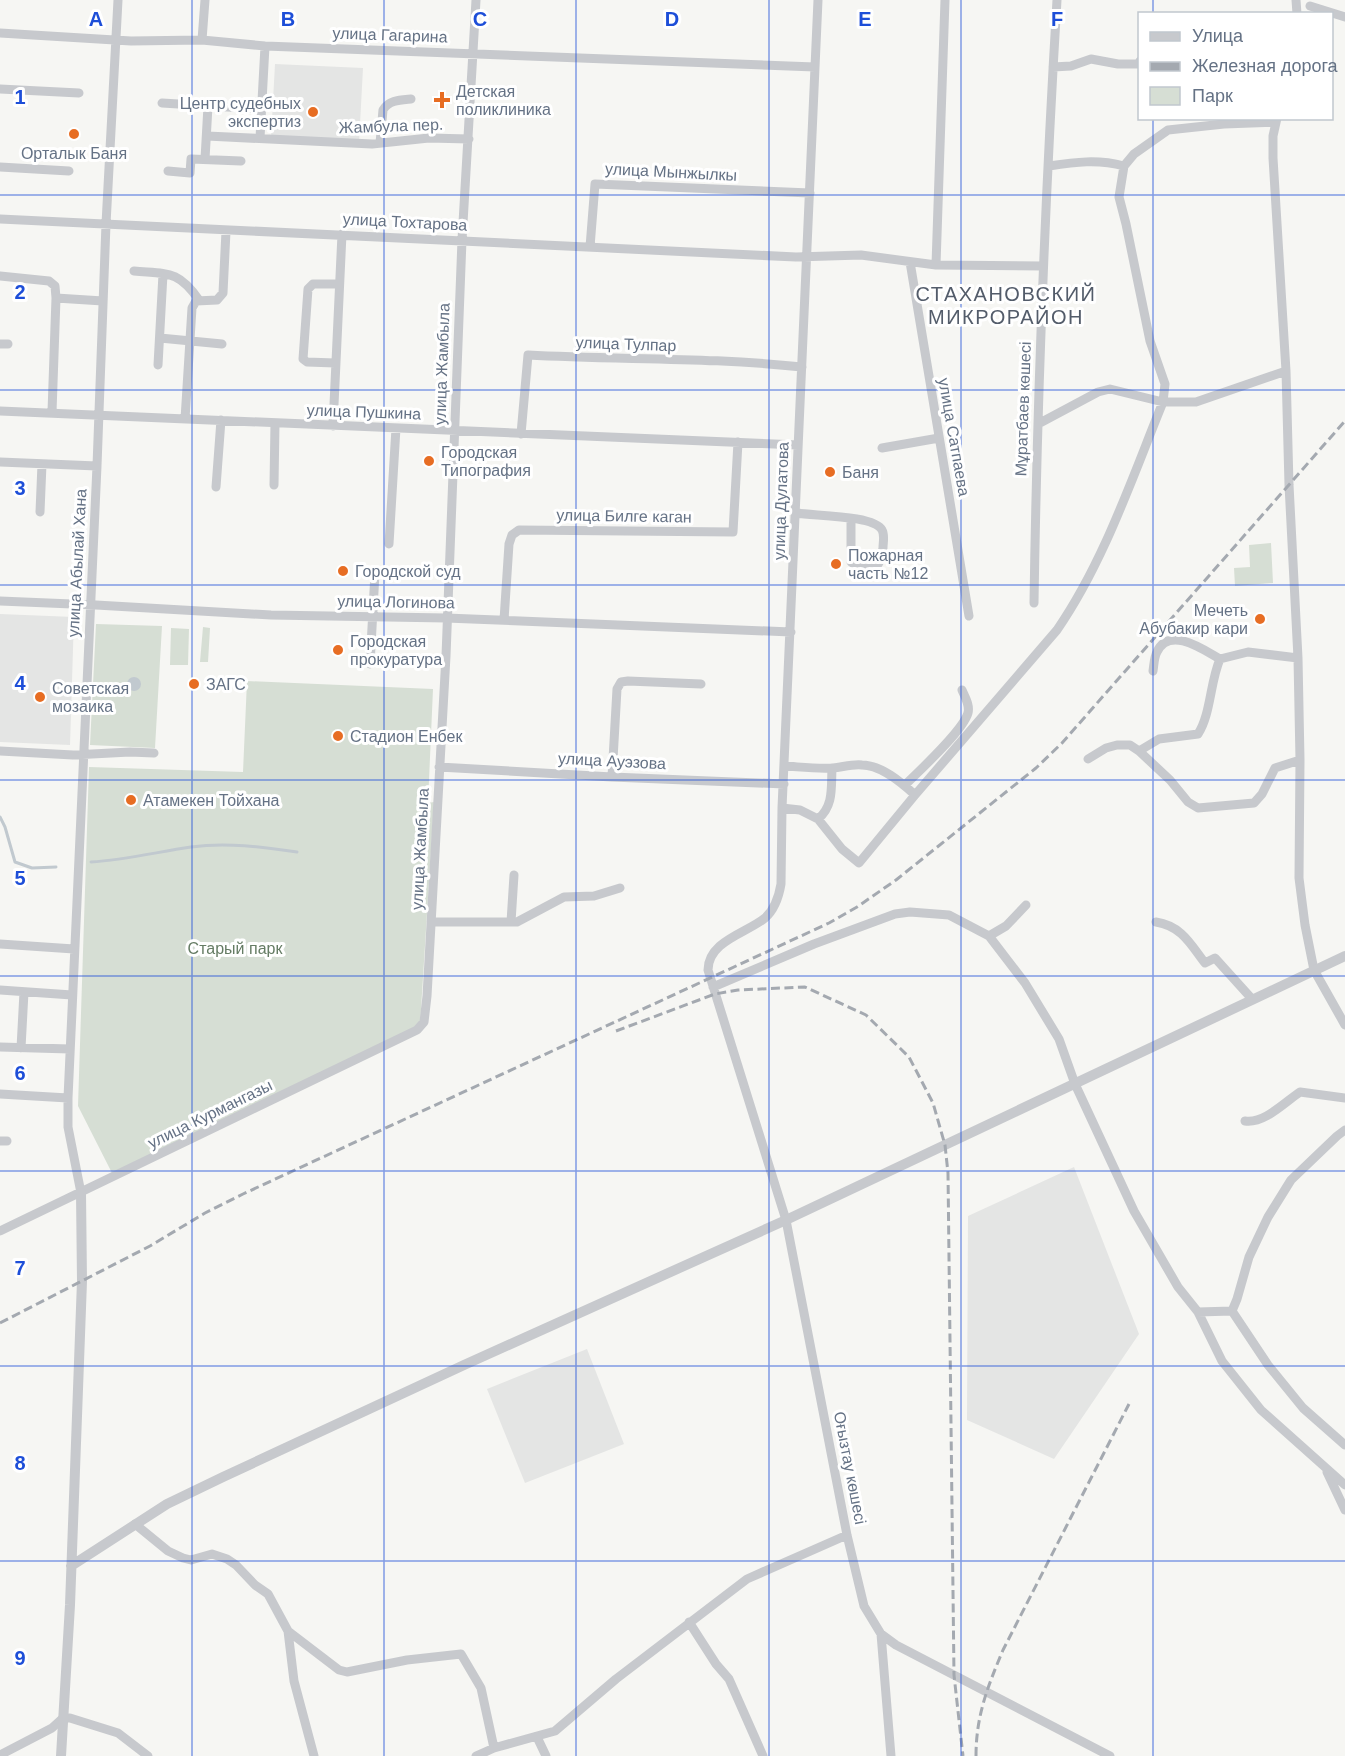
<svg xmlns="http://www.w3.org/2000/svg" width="1345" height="1756" font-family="Arial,sans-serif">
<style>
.built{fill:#e4e5e4}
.green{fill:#d6ded4}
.water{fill:#c1c9cf}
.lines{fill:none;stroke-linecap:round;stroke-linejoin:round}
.stream{stroke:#c1c9cf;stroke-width:3}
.minor{stroke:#c7c9cd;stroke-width:9}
.tertiary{stroke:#c7c9cd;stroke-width:10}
.rail{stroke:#a4a9b0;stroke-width:3;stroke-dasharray:9 4.5;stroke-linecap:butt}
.grid{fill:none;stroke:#1d4ed8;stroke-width:1.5;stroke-opacity:0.55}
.poi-dot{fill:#e76d23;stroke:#fff;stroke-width:2}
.labels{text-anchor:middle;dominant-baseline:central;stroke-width:6;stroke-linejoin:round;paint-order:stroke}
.street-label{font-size:16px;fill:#657285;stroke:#fff}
.poi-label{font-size:16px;fill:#657285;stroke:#fff;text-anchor:start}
.park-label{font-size:16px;fill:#657c64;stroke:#fff}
.quarter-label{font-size:20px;letter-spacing:1.5px;fill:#535c6a;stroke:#fff}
.grid-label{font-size:20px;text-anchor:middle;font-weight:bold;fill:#1d4ed8;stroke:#fff;stroke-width:6;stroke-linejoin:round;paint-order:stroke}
</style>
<rect width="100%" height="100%" fill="#f6f6f3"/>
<!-- built -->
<path class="built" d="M275,64L363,68L359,143L271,138Z
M0,614L74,617L70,745L0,742Z
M1074,1167L1139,1334L1054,1459L967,1420L968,1216Z
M587,1349L624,1444L525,1483L487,1389Z"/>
<!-- green -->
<path class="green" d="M1271,543L1273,583L1235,586L1234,568L1250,567L1249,545Z
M96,624L162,626L155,748L90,745Z
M203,627L210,628L208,662H200Z
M171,628L189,629L188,665H170Z
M247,681L433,689L428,803L434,802L420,1025L112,1173L78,1106L89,767L243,772Z"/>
<!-- water -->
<path class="water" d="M127 684a7 7 0 1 1 14 0a7 7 0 1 1-14 0Z"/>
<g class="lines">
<!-- stream -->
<path class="stream" d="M0,817L5,827L15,862L32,868L56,867
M91,862C125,860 157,852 191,847C227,842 262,847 297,852"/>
<!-- minor -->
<path class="minor" d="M818,0L782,808L781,884C779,896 774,910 765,918C747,933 708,941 708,970L786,1220L847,1535L864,1606L881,1634L896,1645L1110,1756
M1296,0L1297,14
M1310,6L1345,17
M0,33L131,41L202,40L265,46L815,67
M202,40L205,0
M1053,67L1071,66L1091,59L1118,64H1138L1140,61
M0,89L79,93
M162,103L262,109
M1277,118L1273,136V158L1286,371L1289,485L1298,658L1300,760L1299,878L1305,925L1314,970L1345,1025
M207,136L372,144L429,138L469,139
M260,138L265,46
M380,143L383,110C389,100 400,100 411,99
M205,159L208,106
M1049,166C1075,162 1098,159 1124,166
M0,167L69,171
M168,171L190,173L191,159L241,161
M0,219L796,257L861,255L936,265L1043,266
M590,247L595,184L810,193
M910,262L969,616
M936,265L945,0
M134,271C168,274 178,270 199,300
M0,276L49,281L55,286L56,298L52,412
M56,298L103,301
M160,338L222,344
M0,344H8
M335,363L307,362L303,359L308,289L313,284H339
M158,365L163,274
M0,411L798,445
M185,419L192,308L196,301L217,300L223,293L226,231
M1038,424L1098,392L1110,389L1163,402H1196L1286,371
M333,426L342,234
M521,434L528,355C619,360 711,357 802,367
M882,448L939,438
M0,462L97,466
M274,485L275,423
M216,487L221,420
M40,512L42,464
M797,513C814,516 874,515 882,530C885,535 883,542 883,548C881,556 881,564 874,568H860L851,562V519
M389,544L396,428
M0,601L96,605L271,615L446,618L791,632
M1034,603C1037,402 1045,201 1057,0
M504,620L509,544L512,535L519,530L733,532L738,442
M370,664L375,573
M1153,671C1154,665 1154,657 1157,652C1169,625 1204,650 1220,659
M0,751L73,755L130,752L154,753
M1139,751L1159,739L1198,734C1211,714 1210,682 1220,659L1248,652L1298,658
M1088,759L1106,748L1117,745H1130L1139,751L1170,780L1188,802L1198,808L1254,803L1262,794L1275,768L1300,760
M785,766C801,767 817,769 833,768C843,767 852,764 862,765C881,765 901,782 915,795
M439,767L612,777L784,784
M612,777L617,689L621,682L628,681L701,684
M905,785C919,771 963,731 968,713C970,705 965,697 962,690
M782,808L800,810L818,819L842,849L859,863L915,795L1057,630C1104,562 1132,478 1163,402L1165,384L1150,341L1126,224L1119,197L1124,166L1134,154L1168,130L1224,124L1276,122
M818,819C834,806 831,787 832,768
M431,922H517L564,897L594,896L620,888
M511,922L514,875
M1156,922C1182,926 1191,945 1205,963L1215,958L1252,999
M989,936L1006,926L1026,905
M0,944L74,949
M713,987L814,944L895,914L910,912L949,915L989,936L1025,983L1059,1039L1075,1084L1134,1211L1178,1287L1198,1312L1222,1361L1261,1410L1345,1485
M0,990L72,995
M0,1047L70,1049
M21,1048L24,992
M0,1094L68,1098
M1245,1121C1264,1124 1285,1102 1300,1092L1345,1098
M0,1141H7
M81,1193L68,1127V1098L97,466L106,224L118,0
M0,1231L417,1030L424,1022L427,996L446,656L462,240L476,0
M1232,1311L1237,1299L1249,1257L1268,1217L1291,1180L1337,1136L1345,1130
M1232,1311L1268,1365L1303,1408L1345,1445
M1198,1312L1232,1311
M1327,1472L1345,1510
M135,1524L168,1551L183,1558L191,1560L212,1554L227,1559L236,1565L255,1585L268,1594L288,1631L294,1681L314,1756
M689,1622L716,1664L729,1679L763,1756
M288,1631L339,1670L347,1672L407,1660L461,1654L481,1688L494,1748
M881,1634L891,1756
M537,1737L546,1756
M0,1755L52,1728L63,1718H70L118,1733L148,1756
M476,1756L494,1748L555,1731L616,1679L747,1579L847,1535"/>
<!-- tertiary -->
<path class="tertiary" d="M71,1566L167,1504L223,1477L464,1365L786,1220L1345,956
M61,1756L70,1605L82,1281L81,1193"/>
<!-- rail -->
<path class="rail" d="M616,1031L715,994L738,990L805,987L866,1015L909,1057L933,1103L945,1145L948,1173L954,1675L963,1756
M0,1323L150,1246L205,1213L243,1194L829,923L857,907L896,880L1036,768L1062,743L1345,421
M976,1756C976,1715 988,1686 1003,1650L1129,1404"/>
</g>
<!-- grid -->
<path class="grid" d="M192,0V1756M384,0V1756M576,0V1756M769,0V1756M961,0V1756M1153,0V14M1153,118V1756M0,195H1345M0,390H1345M0,585H1345M0,780H1345M0,976H1345M0,1171H1345M0,1366H1345M0,1561H1345"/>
<!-- markers -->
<g class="poi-dot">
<path d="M439 91h6v6h6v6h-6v6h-6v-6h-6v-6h6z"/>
<circle cx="313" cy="112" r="6"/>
<circle cx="74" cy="134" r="6"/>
<circle cx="429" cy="461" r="6"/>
<circle cx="830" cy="472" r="6"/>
<circle cx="836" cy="564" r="6"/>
<circle cx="343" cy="571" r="6"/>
<circle cx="1260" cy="619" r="6"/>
<circle cx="338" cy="650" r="6"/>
<circle cx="194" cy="684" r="6"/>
<circle cx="40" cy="697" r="6"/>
<circle cx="338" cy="736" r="6"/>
<circle cx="131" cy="800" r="6"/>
</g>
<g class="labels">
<!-- street labels -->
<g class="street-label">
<text transform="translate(390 35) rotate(2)">улица Гагарина</text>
<text transform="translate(391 126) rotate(-2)">Жамбула пер.</text>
<text transform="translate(671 172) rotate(3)">улица Мынжылкы</text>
<text transform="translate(405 222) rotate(3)">улица Тохтарова</text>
<text transform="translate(626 344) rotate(2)">улица Тулпар</text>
<text transform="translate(442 364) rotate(-88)">улица Жамбыла</text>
<text transform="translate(1023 409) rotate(-88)">Мұратбаев көшесі</text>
<text transform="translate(364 412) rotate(2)">улица Пушкина</text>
<text transform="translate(954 437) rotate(80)">улица Сатпаева</text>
<text transform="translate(781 501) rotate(-88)">улица Дулатова</text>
<text transform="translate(624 516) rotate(1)">улица Билге каган</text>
<text transform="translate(77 563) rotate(-87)">улица Абылай Хана</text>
<text transform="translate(396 602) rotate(1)">улица Логинова</text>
<text transform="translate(612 761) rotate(3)">улица Ауэзова</text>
<text transform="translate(420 849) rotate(-87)">улица Жамбыла</text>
<text transform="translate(210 1114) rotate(-26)">улица Курмангазы</text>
<text transform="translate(850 1468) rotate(79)">Оғызтау көшесі</text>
</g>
<!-- poi labels -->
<g class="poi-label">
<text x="456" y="91">Детская<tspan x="456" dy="18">поликлиника</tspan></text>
<text x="301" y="103" text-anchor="end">Центр судебных<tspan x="301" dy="18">экспертиз</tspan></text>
<text x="74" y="153" text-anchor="middle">Орталык Баня</text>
<text x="441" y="452">Городская<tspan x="441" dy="18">Типография</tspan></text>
<text x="842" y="472">Баня</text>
<text x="848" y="555">Пожарная<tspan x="848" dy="18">часть №12</tspan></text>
<text x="355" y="571">Городской суд</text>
<text x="1248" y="610" text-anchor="end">Мечеть<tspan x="1248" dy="18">Абубакир кари</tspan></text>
<text x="350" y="641">Городская<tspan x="350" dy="18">прокуратура</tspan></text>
<text x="206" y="684">ЗАГС</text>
<text x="52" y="688">Советская<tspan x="52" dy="18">мозаика</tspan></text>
<text x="350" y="736">Стадион Енбек</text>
<text x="143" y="800">Атамекен Тойхана</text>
</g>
<!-- park labels -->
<g class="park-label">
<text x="235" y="948">Старый парк</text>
</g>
<!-- quarter labels -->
<g class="quarter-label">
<text x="1006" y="294">СТАХАНОВСКИЙ<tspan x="1006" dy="23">МИКРОРАЙОН</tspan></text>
</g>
</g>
<g class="grid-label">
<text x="96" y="26">A</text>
<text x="288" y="26">B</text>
<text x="480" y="26">C</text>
<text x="672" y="26">D</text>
<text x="865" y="26">E</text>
<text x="1057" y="26">F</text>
<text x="20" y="104">1</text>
<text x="20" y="299">2</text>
<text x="20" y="495">3</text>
<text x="20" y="690">4</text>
<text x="20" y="885">5</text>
<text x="20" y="1080">6</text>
<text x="20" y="1275">7</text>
<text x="20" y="1470">8</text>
<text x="20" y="1665">9</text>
</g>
<!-- legend -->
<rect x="1138" y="12" width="195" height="108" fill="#ffffff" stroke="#c1c7ce" stroke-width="1.5"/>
<rect x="1150" y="32" width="30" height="9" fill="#c7c9cd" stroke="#c1c7ce" stroke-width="1.5"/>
<text x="1192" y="42" font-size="18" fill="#657285">Улица</text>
<rect x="1150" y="62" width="30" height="9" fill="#a4a9b0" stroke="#c1c7ce" stroke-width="1.5"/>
<text x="1192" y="72" font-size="18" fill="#657285">Железная дорога</text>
<rect x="1150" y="87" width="30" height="18" fill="#d6ded4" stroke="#c1c7ce" stroke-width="1.5"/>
<text x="1192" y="102" font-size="18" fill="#657285">Парк</text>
</svg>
